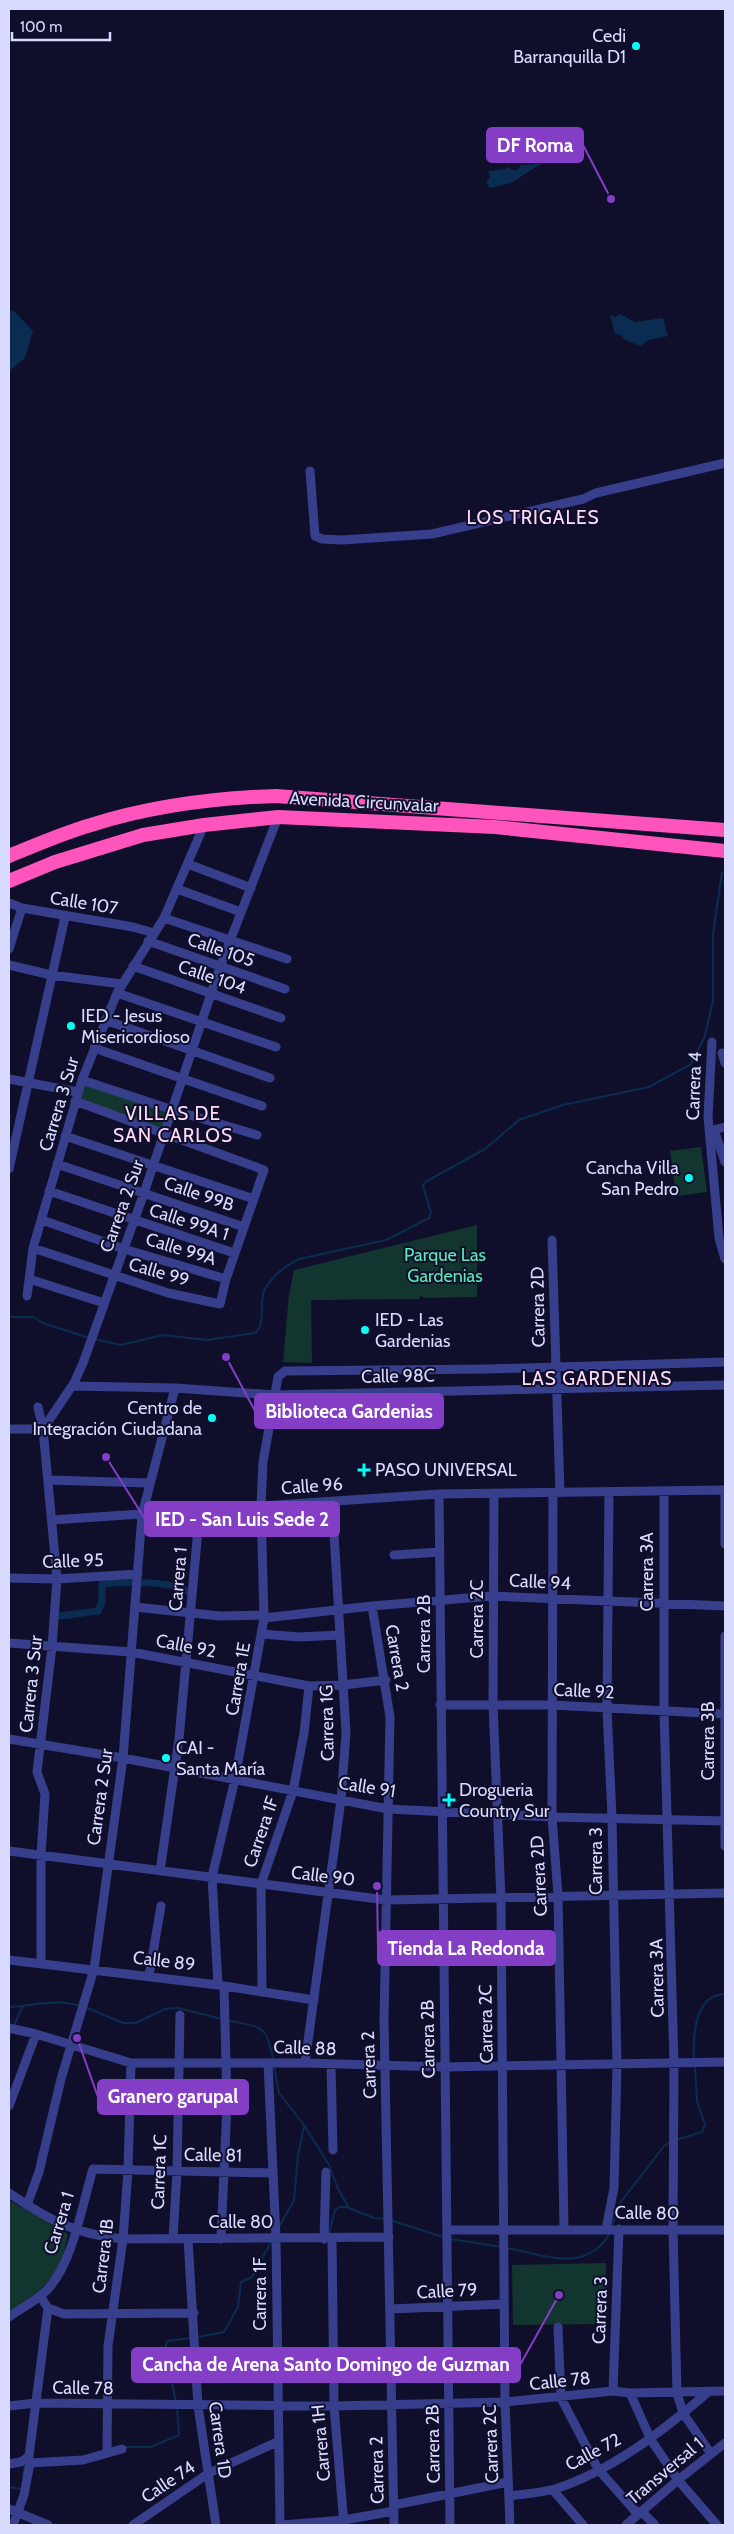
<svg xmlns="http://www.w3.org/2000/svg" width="734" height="2534" font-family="Cabin,sans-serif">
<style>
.green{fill:#12352f}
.water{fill:#092c50}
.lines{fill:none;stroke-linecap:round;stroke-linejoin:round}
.stream{stroke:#092c50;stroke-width:2}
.canal{stroke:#092c50;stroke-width:7}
.minor{stroke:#373f8d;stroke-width:9}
.highway{stroke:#ff54bc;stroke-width:14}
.poi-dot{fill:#05fff7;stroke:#100f2b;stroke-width:2}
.labels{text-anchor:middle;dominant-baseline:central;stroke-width:4;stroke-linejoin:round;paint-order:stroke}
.poi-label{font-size:18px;fill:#d9daff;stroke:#100f2b;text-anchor:start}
.street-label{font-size:18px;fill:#d9daff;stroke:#100f2b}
.park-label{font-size:18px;fill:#5ce8b3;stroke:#100f2b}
.neighbourhood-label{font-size:19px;letter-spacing:1px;fill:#ffdbf7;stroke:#100f2b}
.leader{fill:none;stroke:#843dc5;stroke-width:2}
.callout-dot{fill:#843dc5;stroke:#100f2b;stroke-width:2}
.callout{fill:#843dc5;stroke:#843dc5;stroke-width:2}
.callout-label{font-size:19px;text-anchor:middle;font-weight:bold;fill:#fff}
</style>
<rect width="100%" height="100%" fill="#100f2b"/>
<!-- green -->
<path class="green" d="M85,1083L166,1112L161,1128L80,1099Z
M701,1147L707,1192L676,1196L670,1151Z
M477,1225V1297L426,1298L420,1296L419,1299L311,1300L312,1363L283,1362L289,1294L294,1270Z
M9,2200L68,2234C61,2277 44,2289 9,2312Z
M606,2263L607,2324L513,2325L512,2265Z"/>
<!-- water -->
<path class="water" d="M541,161L542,163L511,183L490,188L486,181L490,178L488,171L505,169L508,167L516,171L521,165H531Z
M9,310L15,312L33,331L25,358L9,371Z
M610,314L615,317L620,314L635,322L663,318L668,336L648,340L641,346L625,340L621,335L615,334Z"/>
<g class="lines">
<!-- stream -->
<path class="stream" d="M9,1317H33L43,1323L89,1338
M94,1339L121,1345L163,1335L207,1340L255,1333C266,1325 259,1303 264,1291C271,1277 285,1266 299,1259L386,1240L429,1218L431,1213L423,1186L425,1182L485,1149L519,1120L563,1105L649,1087L691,1064L705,1036L713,1001V934L722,872
M9,2007C33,2006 57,1998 80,2006
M85,2007L123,2023H136L165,2009L178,2008L222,2019
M227,2020C261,2028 267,2023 273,2060
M13,2027L23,2006
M9,2038L12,2031
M694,2059C693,2035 694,1995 725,1994
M274,2067L279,2093L304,2125L329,2165L338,2189L349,2208L374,2218L386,2219
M676,2140L702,2132L705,2125L697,2101L695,2066
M390,2220L443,2237
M612,2226L620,2203L664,2146L669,2143
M279,2227L294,2200L298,2155L304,2127
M329,2233L335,2210L340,2207H347
M450,2239L502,2247
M506,2248C543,2254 586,2275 610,2233
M198,2337L224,2332L238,2307L241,2282L252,2277L272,2240
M176,2402L171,2378L163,2359L167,2341L191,2338
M124,2447H151L179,2435L177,2407
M23,2478L25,2463
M9,2487L21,2489
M724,2525L725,2523"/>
<!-- canal -->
<path class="canal" d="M60,1616L98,1611L102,1602V1584C122,1582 175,1580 190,1593"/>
<!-- minor -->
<path class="minor" d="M310,471L315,536L322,539L342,540L432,534L583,499L596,493L725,463
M188,864L251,888
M177,889L241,912
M9,903L22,908L133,927L154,933
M164,918L287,959
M148,941L285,989
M9,949L22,908
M9,965L51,975L122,984
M133,966L281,1018
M117,993L276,1047
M105,1020L270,1078
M712,1042L708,1117L719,1238L725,1259
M94,1048L262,1106
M722,1053L725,1063
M9,1079L78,1092
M82,1080L173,1110L257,1135
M714,1130L725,1162
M709,1131L725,1127
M65,1136L254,1199
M57,1164L244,1227
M9,1169L65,917
M49,1191L234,1253
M42,1220L124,1249L226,1279
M552,1240L560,1493
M33,1248L168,1293L220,1304L226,1279L264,1170L75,1101
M29,1279L104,1303
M27,1296L33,1248L82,1080L117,993L164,918L204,825
M72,1386L175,1388L275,1395L725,1385
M38,1407L43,1429L57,1579L52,1647L37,1772L45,1794L41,1855V1964
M9,1429H43L74,1383L83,1363L144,1193L220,967L278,817
M48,1480L149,1483
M725,1490V1544
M664,1491V1710L674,2064L673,2230L677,2393L683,2413L711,2454
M494,1493L493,1705L501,1899L505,2402L510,2525
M553,1493L552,1817L558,1895L564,2228
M439,1494L450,2525
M52,1520L439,1494L725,1490
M394,1555L440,1552
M9,1578L57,1579L138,1574
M372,1606L390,1717L384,2020L394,2525
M135,1607L220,1616L264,1615
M264,1618L372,1606L492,1596L725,1606
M262,1634L299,1637L340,1635
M725,1636V1846
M9,1643L131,1652L309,1686L343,1685L386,1680
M440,1705H552L725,1714
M9,1739L123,1758L388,1809L552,1817L725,1821
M9,1851L386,1900L725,1893
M160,1871L179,1739L198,1529L204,1510
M9,1960L218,1985L314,2000
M149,1976L161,1906
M218,1985L212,1877L235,1779L264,1618L261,1506L263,1462L278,1377L285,1371L488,1369L725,1362
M262,1991L261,1884L293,1791L304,1733L309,1686
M9,2028L36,2034L131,2063H305L444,2067L725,2062
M268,2063L276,2238L280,2525
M305,2063L341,1800L346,1733L332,1501
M331,2065L333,2150
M9,2106L36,2034
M9,2193C49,2220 74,2234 123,2239L389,2237
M27,2205L39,2172L61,2079L94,1969L123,1758L142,1515L175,1388
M606,2229L614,2188L617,2065L612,1817L607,1709L609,1492
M448,2230H725
M173,2239L177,2171L180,2015
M188,2239L198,2406L216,2525
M221,2239L227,2104L224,1986
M324,2239L326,2172
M332,2239L334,2406L344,2525
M48,2308L64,2314L194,2313
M391,2309L504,2304
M9,2317C21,2308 36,2301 47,2290C73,2263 82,2205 93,2169L272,2173
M558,2327L561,2398L598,2469L635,2511L642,2512L655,2525
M613,2391L619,2229
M630,2393L651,2440L678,2480L717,2525
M9,2406L36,2403L334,2406L505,2402L613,2391L630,2393L725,2391
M107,2453L108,2346L123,2239L128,2170L131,2063
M9,2464L21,2462L29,2456L48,2308L40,2296
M553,2490L583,2525
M509,2496C523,2494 540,2493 555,2489C611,2471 663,2431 707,2393
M394,2505L508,2482
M9,2509L48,2525
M13,2525L24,2495L30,2463L83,2460L122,2449
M133,2525L209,2473L277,2442
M282,2525L344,2520L394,2511
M626,2525L678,2480L725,2443"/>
<!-- highway -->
<path class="highway" d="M9,856C36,845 63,833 91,825C151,806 213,798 276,796L725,830
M9,881L55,862L143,835L204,825L278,817L495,827L725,851"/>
</g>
<!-- markers -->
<g class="poi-dot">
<circle cx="636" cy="46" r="5"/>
<circle cx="71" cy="1026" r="5"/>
<circle cx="689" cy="1178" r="5"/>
<circle cx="365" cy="1330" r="5"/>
<circle cx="212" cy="1418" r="5"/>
<path d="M361.5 1462.5h5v5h5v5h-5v5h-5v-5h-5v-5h5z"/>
<circle cx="166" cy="1758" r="5"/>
<path d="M446.5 1792.5h5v5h5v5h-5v5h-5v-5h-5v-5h5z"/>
</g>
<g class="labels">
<!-- poi labels -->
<g class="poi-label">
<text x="626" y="36" text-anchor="end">Cedi<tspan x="626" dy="21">Barranquilla D1</tspan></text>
<text x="81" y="1016">IED - Jesus<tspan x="81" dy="21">Misericordioso</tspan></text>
<text x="679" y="1168" text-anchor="end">Cancha Villa<tspan x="679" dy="21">San Pedro</tspan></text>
<text x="375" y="1320">IED - Las<tspan x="375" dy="21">Gardenias</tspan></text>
<text x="202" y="1408" text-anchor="end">Centro de<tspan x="202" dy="21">Integración Ciudadana</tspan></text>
<text x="375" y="1470">PASO UNIVERSAL</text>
<text x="176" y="1748">CAI -<tspan x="176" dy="21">Santa María</tspan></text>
<text x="459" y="1790">Drogueria<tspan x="459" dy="21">Country Sur</tspan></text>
</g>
<!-- street labels -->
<g class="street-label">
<text transform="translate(364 802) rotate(3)">Avenida Circunvalar</text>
<text transform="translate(84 903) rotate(9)">Calle 107</text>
<text transform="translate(221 950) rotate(19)">Calle 105</text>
<text transform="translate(212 977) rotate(19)">Calle 104</text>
<text transform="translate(694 1086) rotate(-88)">Carrera 4</text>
<text transform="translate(59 1104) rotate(-73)">Carrera 3 Sur</text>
<text transform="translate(199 1194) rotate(19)">Calle 99B</text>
<text transform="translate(122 1206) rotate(-70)">Carrera 2 Sur</text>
<text transform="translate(189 1222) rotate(18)">Calle 99A 1</text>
<text transform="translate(181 1249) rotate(17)">Calle 99A</text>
<text transform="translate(159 1272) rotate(16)">Calle 99</text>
<text transform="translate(538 1307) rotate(-91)">Carrera 2D</text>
<text transform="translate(398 1376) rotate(-1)">Calle 98C</text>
<text transform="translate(312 1486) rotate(-4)">Calle 96</text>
<text transform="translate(73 1561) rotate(-2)">Calle 95</text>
<text transform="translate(647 1572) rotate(-90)">Carrera 3A</text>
<text transform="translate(178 1579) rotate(-85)">Carrera 1</text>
<text transform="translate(540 1582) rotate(3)">Calle 94</text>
<text transform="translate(477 1619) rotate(-90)">Carrera 2C</text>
<text transform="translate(424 1634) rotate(-90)">Carrera 2B</text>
<text transform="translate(186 1646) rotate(11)">Calle 92</text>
<text transform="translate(397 1658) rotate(80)">Carrera 2</text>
<text transform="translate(238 1679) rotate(-80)">Carrera 1E</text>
<text transform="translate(31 1684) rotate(-84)">Carrera 3 Sur</text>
<text transform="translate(584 1691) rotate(3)">Calle 92</text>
<text transform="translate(327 1723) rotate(-91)">Carrera 1G</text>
<text transform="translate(708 1741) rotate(-90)">Carrera 3B</text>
<text transform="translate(367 1787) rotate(9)">Calle 91</text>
<text transform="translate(100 1797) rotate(-82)">Carrera 2 Sur</text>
<text transform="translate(261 1832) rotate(-71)">Carrera 1F</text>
<text transform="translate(596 1861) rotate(-90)">Carrera 3</text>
<text transform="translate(323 1876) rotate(7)">Calle 90</text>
<text transform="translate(539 1876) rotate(-93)">Carrera 2D</text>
<text transform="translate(164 1961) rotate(7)">Calle 89</text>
<text transform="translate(657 1978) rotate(-91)">Carrera 3A</text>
<text transform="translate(486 2024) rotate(-91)">Carrera 2C</text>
<text transform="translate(428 2039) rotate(-91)">Carrera 2B</text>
<text transform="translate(305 2048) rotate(2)">Calle 88</text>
<text transform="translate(369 2065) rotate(-92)">Carrera 2</text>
<text transform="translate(213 2155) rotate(1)">Calle 81</text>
<text transform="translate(159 2172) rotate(-88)">Carrera 1C</text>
<text transform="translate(647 2213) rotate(1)">Calle 80</text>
<text x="241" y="2222">Calle 80</text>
<text transform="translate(59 2223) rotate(-73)">Carrera 1</text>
<text transform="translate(103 2256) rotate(-83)">Carrera 1B</text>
<text transform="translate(447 2291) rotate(-3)">Calle 79</text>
<text transform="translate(260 2294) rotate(-90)">Carrera 1F</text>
<text transform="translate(600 2310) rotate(-88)">Carrera 3</text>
<text transform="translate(560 2381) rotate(-6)">Calle 78</text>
<text transform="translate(83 2388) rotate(1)">Calle 78</text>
<text transform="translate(220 2440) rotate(82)">Carrera 1D</text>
<text transform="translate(321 2443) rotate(-95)">Carrera 1H</text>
<text transform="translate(433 2444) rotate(-91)">Carrera 2B</text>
<text transform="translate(491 2444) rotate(-92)">Carrera 2C</text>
<text transform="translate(593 2452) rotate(-28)">Calle 72</text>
<text transform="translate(377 2470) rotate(-91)">Carrera 2</text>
<text transform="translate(665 2471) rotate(-40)">Transversal 1</text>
<text transform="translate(168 2482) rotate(-34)">Calle 74</text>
</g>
<!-- park labels -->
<g class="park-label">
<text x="445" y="1255">Parque Las<tspan x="445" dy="21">Gardenias</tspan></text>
</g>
<!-- neighbourhood labels -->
<g class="neighbourhood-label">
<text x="533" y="517">LOS TRIGALES</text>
<text x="173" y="1113">VILLAS DE<tspan x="173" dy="22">SAN CARLOS</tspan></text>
<text x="597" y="1378">LAS GARDENIAS</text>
</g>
</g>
<!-- callouts -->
<path class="leader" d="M611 199L583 145M226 1357L255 1411M106 1457L145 1519M377 1886L378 1948M77 2038L98 2097M559 2295L520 2365"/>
<g class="callout-dot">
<circle cx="611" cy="199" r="5"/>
<circle cx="226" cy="1357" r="5"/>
<circle cx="106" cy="1457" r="5"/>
<circle cx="377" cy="1886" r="5"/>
<circle cx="77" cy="2038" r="5"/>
<circle cx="559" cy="2295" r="5"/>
</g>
<g class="callout">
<rect x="487" y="128" width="96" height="34" rx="5"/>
<rect x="255" y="1394" width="188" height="34" rx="5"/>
<rect x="145" y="1502" width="194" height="34" rx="5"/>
<rect x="378" y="1931" width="177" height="34" rx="5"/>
<rect x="98" y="2080" width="150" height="34" rx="5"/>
<rect x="132" y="2348" width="388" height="34" rx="5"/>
</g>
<g class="callout-label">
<text x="535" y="152">DF Roma</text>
<text x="349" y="1418">Biblioteca Gardenias</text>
<text x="242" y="1526">IED - San Luis Sede 2</text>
<text x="466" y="1955">Tienda La Redonda</text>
<text x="173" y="2103">Granero garupal</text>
<text x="326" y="2371">Cancha de Arena Santo Domingo de Guzman</text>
</g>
<!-- border -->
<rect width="734" height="2534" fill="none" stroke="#d9daff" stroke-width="20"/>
<!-- scale -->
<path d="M12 32v8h98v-8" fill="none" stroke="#d9daff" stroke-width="2.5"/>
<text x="20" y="32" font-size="15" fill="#d9daff" stroke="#100f2b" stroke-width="4" paint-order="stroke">100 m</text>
</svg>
